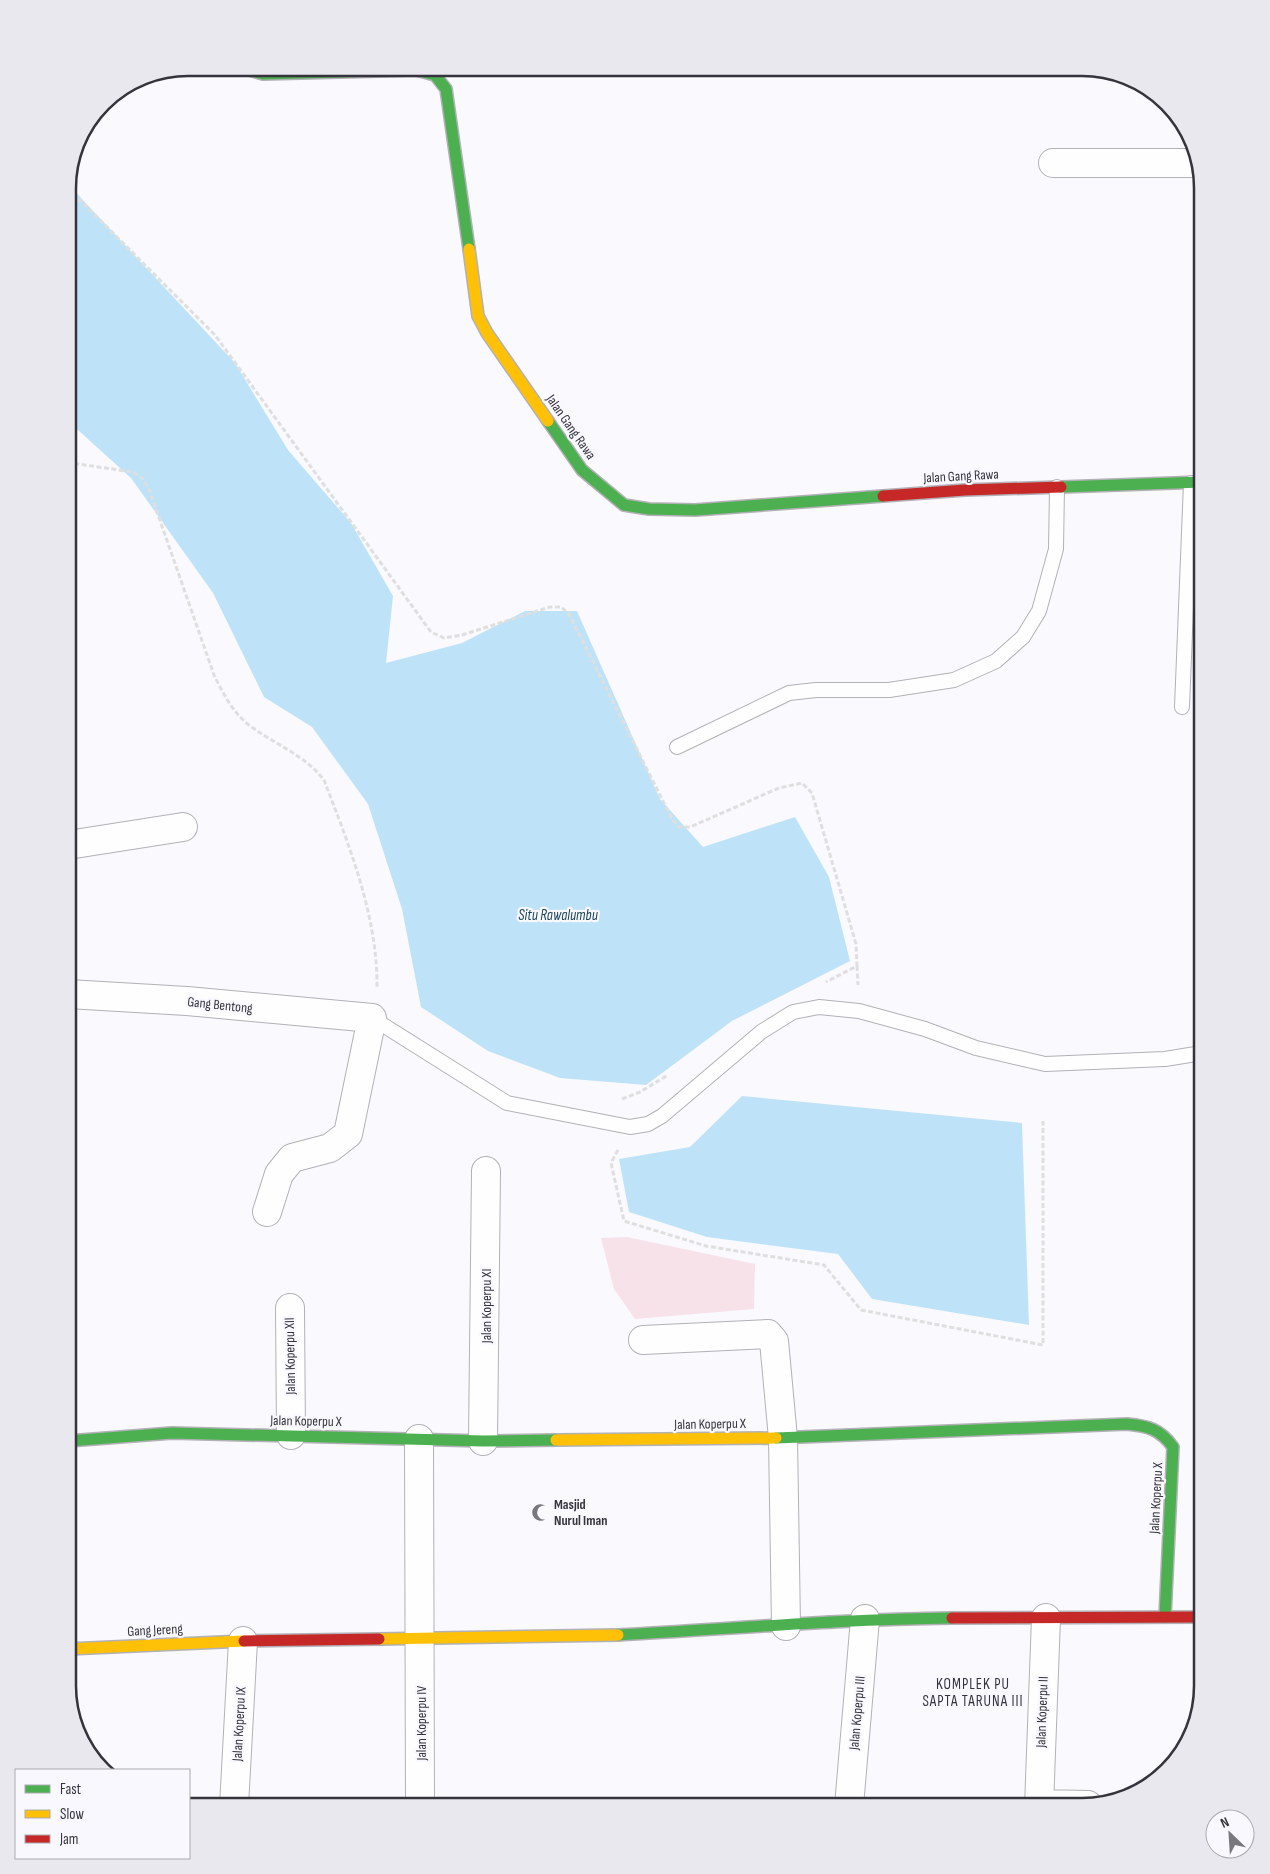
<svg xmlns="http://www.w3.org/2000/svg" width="1270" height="1874" font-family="'Sofia Sans Condensed',sans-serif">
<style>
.green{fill:#f7e2ea}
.water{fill:#bee3f8}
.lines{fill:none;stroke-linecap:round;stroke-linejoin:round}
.lane-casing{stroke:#b2b1b6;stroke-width:16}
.street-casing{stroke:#b2b1b6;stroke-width:30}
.fast-casing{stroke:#b2b1b6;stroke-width:14}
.slow-casing{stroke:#b2b1b6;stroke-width:14}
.jam-casing{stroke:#b2b1b6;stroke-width:14}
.path{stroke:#dfdfe0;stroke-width:3;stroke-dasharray:5 2.5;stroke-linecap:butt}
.lane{stroke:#fefeff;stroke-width:14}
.street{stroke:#fefeff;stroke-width:28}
.fast{stroke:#4caf50;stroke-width:11}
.slow{stroke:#ffc107;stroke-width:11}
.jam{stroke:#c62828;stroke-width:11}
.labels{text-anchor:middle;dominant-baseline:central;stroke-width:4.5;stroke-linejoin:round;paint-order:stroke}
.street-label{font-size:14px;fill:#35333b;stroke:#f9f8ff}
.poi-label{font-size:14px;font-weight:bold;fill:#35333b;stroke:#f9f8ff;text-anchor:start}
.water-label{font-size:15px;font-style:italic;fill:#1b465a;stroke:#f9f8ff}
.neighbourhood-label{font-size:15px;letter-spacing:1px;fill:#35333b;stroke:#f9f8ff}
.rim{fill:none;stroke:#35333b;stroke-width:2.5}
</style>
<rect width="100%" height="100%" fill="#faf9fe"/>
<!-- green -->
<path class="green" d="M627,1237L755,1264L754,1309L635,1319L614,1289L601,1238Z"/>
<!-- water -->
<path class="water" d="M68,184L235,363L288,450L351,523L393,596L386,663L462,643L525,611H577L660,799L703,847L795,817L829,877L850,961L732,1021L646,1085L560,1078L488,1051L421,1007L402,909L368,804L312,727L264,697L213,593L131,478L68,421Z
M742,1096L1022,1123L1029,1325L872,1299L838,1254L707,1237L629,1212L619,1159L690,1147Z"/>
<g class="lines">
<defs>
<path id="lane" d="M1182,707L1191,483
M677,747L789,693L816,690H889L954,680L996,661L1023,637L1039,611L1056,549L1057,487
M372,1018L507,1103L630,1127L648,1124L662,1116L761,1032L793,1012L819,1007L859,1011L925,1029L976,1048L1045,1064L1165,1059L1202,1053"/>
<path id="street" d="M1053,163H1196
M68,845L183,827
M68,994L187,1001L372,1018L348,1134L330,1148L292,1158L279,1174L267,1212
M290,1308L291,1435
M643,1340L768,1334L774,1341L783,1438L786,1626
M419,1439L420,1806
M483,1441L486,1171
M1039,1804L1088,1805
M234,1806L243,1641
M849,1806L865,1619
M1039,1806L1046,1618"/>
<path id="fast" d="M242,68L263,74L416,70L435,75L446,89L469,249
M548,421L582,470L624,505L649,509L695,510L883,496
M1061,487L1202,482
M776,1438L1127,1424C1148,1426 1160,1429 1173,1447L1165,1617
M68,1441L172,1433L483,1441L556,1440
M618,1635C730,1629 840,1619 952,1618"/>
<path id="slow" d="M469,249L478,316L487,333L548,421
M556,1440L776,1438
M379,1639L618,1635
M68,1649L244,1641"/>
<path id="jam" d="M883,496L965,490L1061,487
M952,1618L1202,1617
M244,1641L379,1639"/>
</defs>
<!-- lane casing -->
<use href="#lane" class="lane-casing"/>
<!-- street casing -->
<use href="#street" class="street-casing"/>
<!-- fast casing -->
<use href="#fast" class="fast-casing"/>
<!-- slow casing -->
<use href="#slow" class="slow-casing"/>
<!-- jam casing -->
<use href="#jam" class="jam-casing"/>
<!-- path -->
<path class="path" d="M68,188L215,335L431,632L444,638L462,635L550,607H561L569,614L672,819L679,827H690L779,788L802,783L812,793L856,944L857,966L826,982
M68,460L71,463L133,472L142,478L149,489L214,675C223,693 233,713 249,725C274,744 305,755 324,780C349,845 378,917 377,988
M857,966L858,985
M622,1099L640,1092L668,1075
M618,1150L611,1163L624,1221L706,1246L824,1265L861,1310L1043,1345V1121"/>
<!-- lane -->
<use href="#lane" class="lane"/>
<!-- street -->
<use href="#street" class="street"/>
<!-- fast -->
<use href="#fast" class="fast"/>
<!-- slow -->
<use href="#slow" class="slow"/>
<!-- jam -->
<use href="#jam" class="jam"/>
</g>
<!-- icons -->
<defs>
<symbol id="mosque-bare" viewBox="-9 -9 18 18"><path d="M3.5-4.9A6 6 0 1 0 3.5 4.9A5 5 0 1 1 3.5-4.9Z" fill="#7a787f" stroke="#f9f8ff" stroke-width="2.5" paint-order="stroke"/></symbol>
</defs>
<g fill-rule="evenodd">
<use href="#mosque-bare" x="528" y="1500" width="25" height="25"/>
</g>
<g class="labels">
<!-- street labels -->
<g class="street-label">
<text transform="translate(571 427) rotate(55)">Jalan Gang Rawa</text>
<text transform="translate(961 476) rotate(-3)">Jalan Gang Rawa</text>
<text transform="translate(220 1005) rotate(6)">Gang Bentong</text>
<text transform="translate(486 1306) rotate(-90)">Jalan Koperpu XI</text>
<text transform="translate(290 1356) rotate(-91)">Jalan Koperpu XII</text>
<text transform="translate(306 1421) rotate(1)">Jalan Koperpu X</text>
<text transform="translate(710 1424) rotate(-1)">Jalan Koperpu X</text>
<text transform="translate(1156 1498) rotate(-87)">Jalan Koperpu X</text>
<text transform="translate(155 1630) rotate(-3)">Gang Jereng</text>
<text transform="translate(1042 1712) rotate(-88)">Jalan Koperpu II</text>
<text transform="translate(857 1713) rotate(-85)">Jalan Koperpu III</text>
<text transform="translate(421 1723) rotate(-90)">Jalan Koperpu IV</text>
<text transform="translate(239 1724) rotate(-87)">Jalan Koperpu IX</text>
</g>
<!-- poi labels -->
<g class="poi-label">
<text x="554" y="1504">Masjid<tspan x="554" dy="16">Nurul Iman</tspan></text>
</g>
<!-- water labels -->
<g class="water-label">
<text x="558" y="915">Situ Rawalumbu</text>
</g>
<!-- neighbourhood labels -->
<g class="neighbourhood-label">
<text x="973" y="1684">KOMPLEK PU<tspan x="973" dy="17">SAPTA TARUNA III</tspan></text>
</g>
</g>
<!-- crop -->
<path d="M0 0H1270V1874H0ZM188 76H1082A112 112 0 0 1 1194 188V1686A112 112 0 0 1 1082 1798H188A112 112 0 0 1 76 1686V188A112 112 0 0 1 188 76Z" fill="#e9e8ef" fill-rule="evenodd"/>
<path class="rim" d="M188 76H1082A112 112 0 0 1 1194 188V1686A112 112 0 0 1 1082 1798H188A112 112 0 0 1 76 1686V188A112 112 0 0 1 188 76Z"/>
<!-- legend -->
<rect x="15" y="1769" width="175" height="90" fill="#f9f8ff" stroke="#aba9b1"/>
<rect x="25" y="1785" width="25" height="8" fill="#4caf50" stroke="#aba9b1"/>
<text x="60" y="1794" font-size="15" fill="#35333b">Fast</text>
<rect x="25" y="1810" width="25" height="8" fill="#ffc107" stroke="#aba9b1"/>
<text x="60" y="1819" font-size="15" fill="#35333b">Slow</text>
<rect x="25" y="1835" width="25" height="8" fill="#c62828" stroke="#aba9b1"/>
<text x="60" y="1844" font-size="15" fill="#35333b">Jam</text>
<!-- north arrow -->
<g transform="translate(1230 1834) rotate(335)"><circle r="24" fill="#f9f8ff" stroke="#aba9b1"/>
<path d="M0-4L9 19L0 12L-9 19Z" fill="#7a787f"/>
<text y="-8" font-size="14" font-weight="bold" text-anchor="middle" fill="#35333b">N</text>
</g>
</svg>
